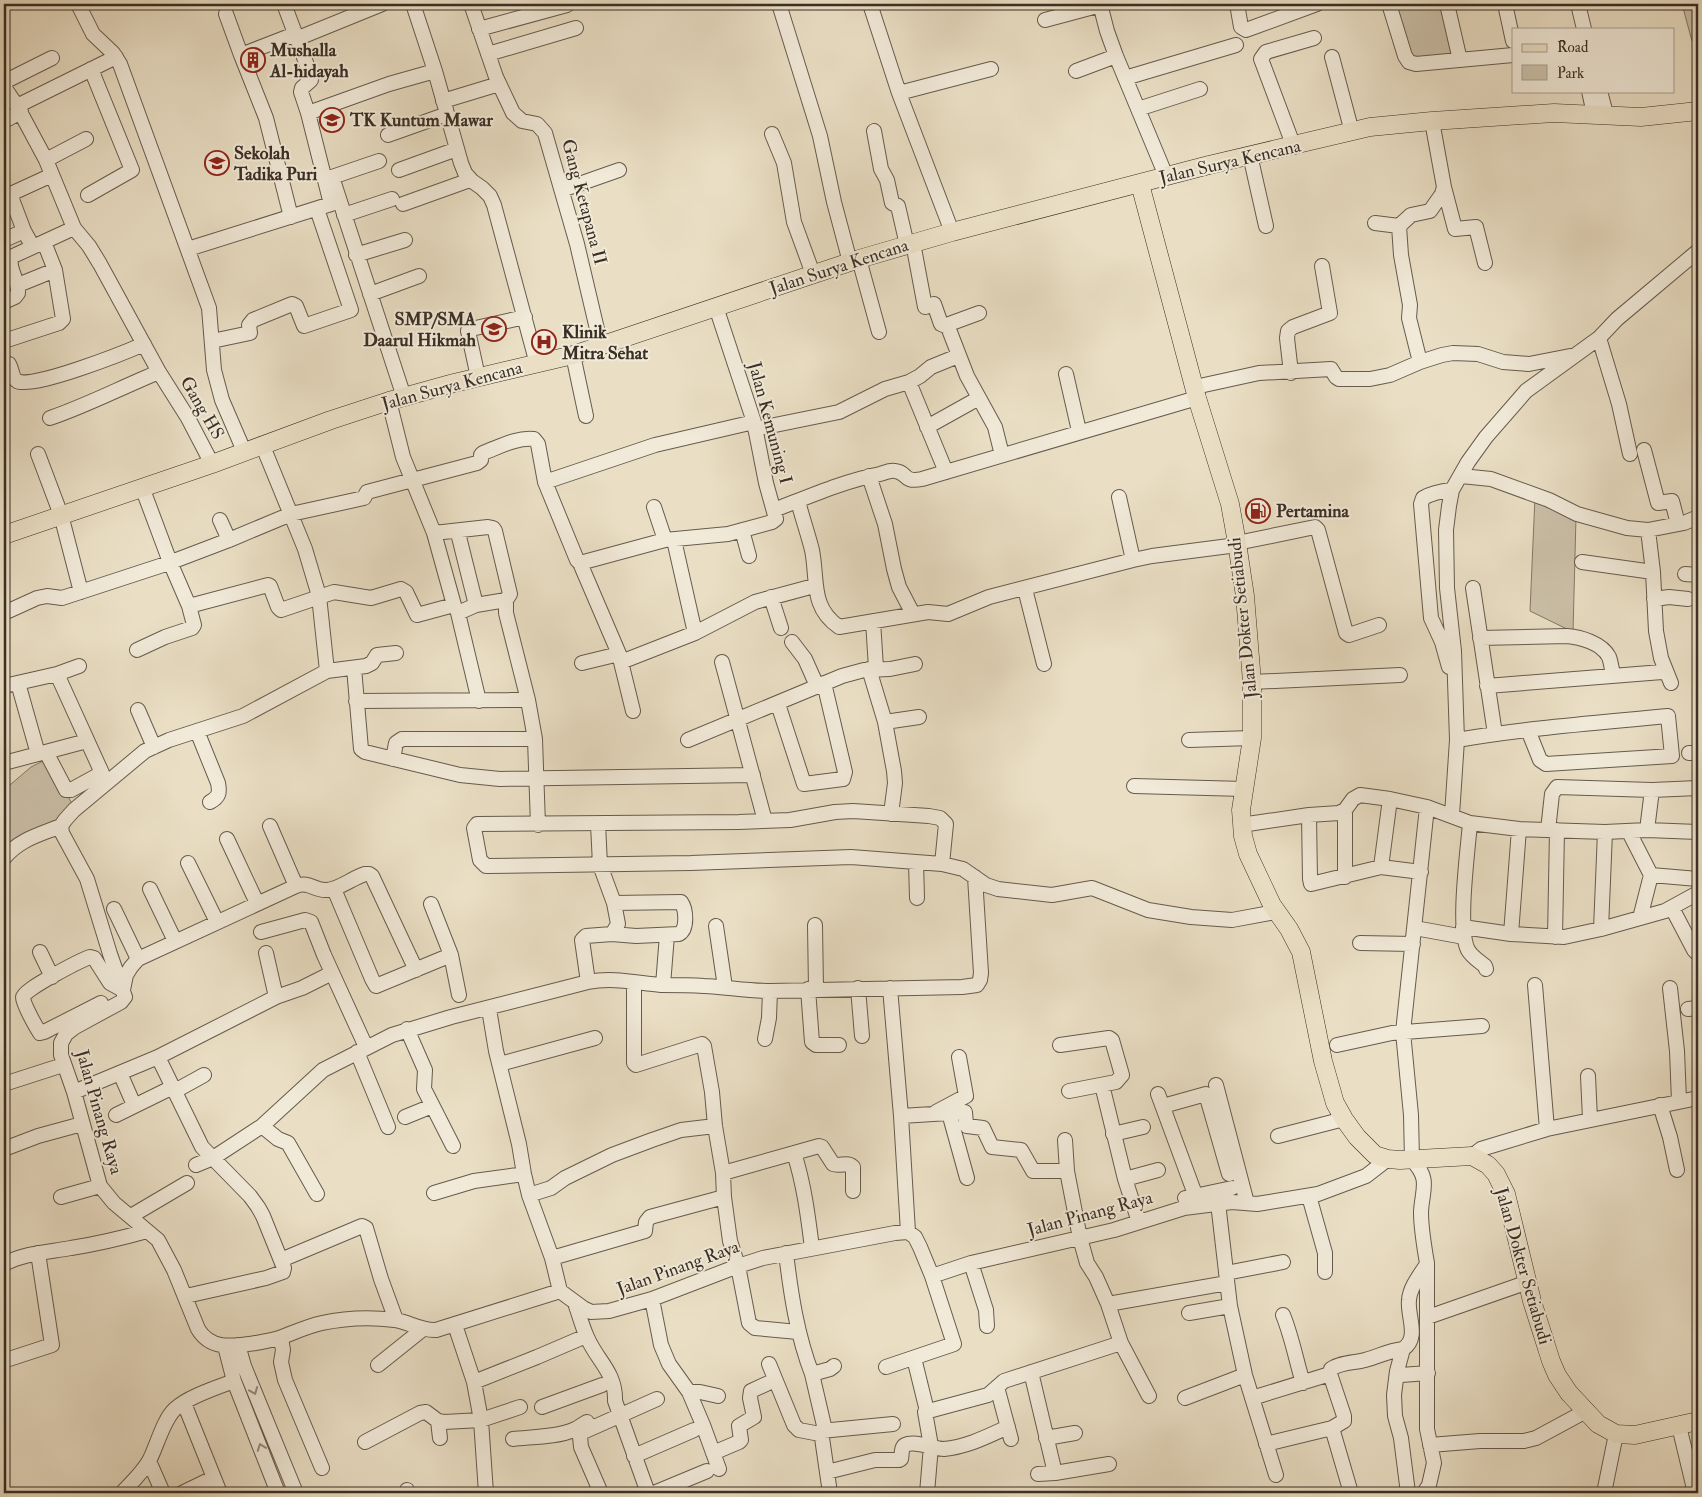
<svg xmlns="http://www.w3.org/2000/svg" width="1702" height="1497" font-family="'IM FELL Double Pica',serif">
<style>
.green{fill:#ccc1aa;stroke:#837868}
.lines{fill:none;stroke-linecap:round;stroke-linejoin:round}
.minor-casing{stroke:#665b4d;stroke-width:16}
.major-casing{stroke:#3a2f25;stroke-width:19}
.minor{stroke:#f1ead9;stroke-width:14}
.major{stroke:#eadfc5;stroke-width:18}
.oneway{stroke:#968c7f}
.labels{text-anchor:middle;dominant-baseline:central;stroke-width:4;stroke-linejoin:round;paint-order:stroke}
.poi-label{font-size:18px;font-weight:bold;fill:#3a2f25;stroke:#f1ead9;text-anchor:start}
.street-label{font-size:18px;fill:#3a2f25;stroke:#f1ead9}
</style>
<rect width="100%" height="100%" fill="#eadfc5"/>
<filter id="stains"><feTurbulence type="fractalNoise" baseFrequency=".004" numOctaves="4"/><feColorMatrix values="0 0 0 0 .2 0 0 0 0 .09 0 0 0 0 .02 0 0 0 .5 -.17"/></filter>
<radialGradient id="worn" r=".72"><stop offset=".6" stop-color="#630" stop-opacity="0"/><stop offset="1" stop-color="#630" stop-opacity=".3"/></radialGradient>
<!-- green -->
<path class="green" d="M1388,4H1447L1460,60L1416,64Z
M1682,4H1698V39L1692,41Z
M1535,497L1576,517L1573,632L1530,611Z
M47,759L75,809L4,859V790L31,767Z"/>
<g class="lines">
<defs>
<path id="minor" d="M78,4L93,34L113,53L120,64L209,308L214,370L222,400L244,451
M413,4L435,71L461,163L465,173L472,181L482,188L490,196L494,205L537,364
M471,4L496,77L513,113L522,121L537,124L545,133L577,244L601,346
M779,4L820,136L834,202L850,262
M870,4L899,93L952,232
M1100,4L1107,31L1116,56L1166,176
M1237,4L1241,27L1246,30L1317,4
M1389,4L1405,56L1409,62L1416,64L1513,55
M1447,4L1460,60
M1505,4L1513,41
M1578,4L1584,29
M226,14L241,55L295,34
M1045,20L1101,5
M479,29L567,5
M296,39L382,4
M488,54L576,28
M241,55L266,118L291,217
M1332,57L1352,132
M1076,71L1116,56
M1125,78L1236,45
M4,82L52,58
M4,87L17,106L46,160L74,228L89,246L100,264L159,372L188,418L212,464
M1589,91L1594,114
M1600,91L1606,114
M899,93L991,69
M443,101L499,84
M17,106L116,57
M1138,109L1200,89
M308,113L389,84L435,71
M4,121L21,112
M1432,121L1444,187L1455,229L1476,227L1485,263
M874,131L881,169L887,180L892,203L898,206L907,245
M772,134L784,163L794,222L813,274
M388,135L447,114
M1294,147L1261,59L1266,52L1314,38
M1250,155L1266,226
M46,160L86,139
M379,161L332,177L404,397
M399,170L457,149
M562,190L619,170
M10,194L24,231L29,240
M88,195L132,170L91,69
M4,197L52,175
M403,204L470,180
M344,215L392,199
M1375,223L1399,226
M4,240L24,231
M913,243L925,307L934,304L941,324L948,327
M188,249L331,204L308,113L301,92L302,88L311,80V76L284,4
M356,255L405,240
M859,259L879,332
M18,285L55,270
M370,294L419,276
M4,302L15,297L18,293C19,280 8,270 11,257L74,228
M979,313L949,324L948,327L967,376L995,427L1002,455
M1599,338L1619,404L1630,454
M4,341L59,323L63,319L55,270L44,242
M212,341L250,333L249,325L253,320L292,304L296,306L304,326L351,310L317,209
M573,355L586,416
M1420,362L1409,318L1410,305L1401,255L1399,226L1411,215L1430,211L1442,194L1444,187
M4,364H9C12,369 12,378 17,381C31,390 126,352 144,344
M1291,373L1287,338L1288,331L1293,327L1330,313L1322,266
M1066,374L1079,431
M478,377L468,331L471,329L525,317
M909,382L946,472
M1195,387L1259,373L1331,369L1336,377L1339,379H1370L1390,375L1420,362L1442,355L1453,353L1478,354L1503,362L1529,364L1570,356
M50,418C88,405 122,387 159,372
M927,427L979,398
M755,429L839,412L885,389L909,382L920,376L931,367L958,356
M262,444L305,549L319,596L327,671
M1644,450L1658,503L1672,501L1678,524
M38,454L61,515L81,592
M869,476L885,524L894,569L899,587L913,614
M1461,476L1491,479L1549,500L1577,514L1627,528L1648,530L1684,523L1698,517
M545,482L655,445L754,422
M1119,497L1133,560
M798,501C802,517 808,534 812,550C818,580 810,607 839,627L928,612L948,614L989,597L1133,560L1152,556L1237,545
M654,507L665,540
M774,510C808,497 844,481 880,474C884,473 890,470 895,471C908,472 902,483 922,479L1197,398
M220,520L229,540
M742,530L749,556
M1648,530L1653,572L1656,631L1661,658L1671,683
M434,533L488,527L493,528L495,531L510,594L506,600V613L528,700L535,739L538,825
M458,533L476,605
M674,540L695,633
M1237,543L1315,527L1318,530L1346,633L1349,635L1379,625
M1582,562L1653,572
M580,563L665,540L728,534L772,522L776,519L766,483L754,422L716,307
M1685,574L1698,575
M1473,588L1495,734
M1025,589L1044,664
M771,597L781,628
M1654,599L1669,597L1688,599
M189,606L268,585L270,586L278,607L281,610L334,592L371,598L401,589L406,592L417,615L454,605L434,533L403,457L389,401
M4,613L37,598L47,596L62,598L166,564L229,540L291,514L364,498L367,492L477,463L481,460V455L483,453C499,447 517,437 534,439L538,444L545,482L577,560L580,563L619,654L621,662L695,633L755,602L814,586
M873,621L876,668
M1480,638L1567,636C1580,637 1602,643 1609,657C1611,662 1612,670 1613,676
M792,642L805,659L817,686
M137,650L165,637L192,628L194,625L189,606L170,562L142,487
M396,653L377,655L372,663L366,666L327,671L243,716L169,740L145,751L74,810L65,820L61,826L62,833L87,879L110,954L125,997L121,1002L75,1027L66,1034L61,1043V1055L74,1092L100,1186L114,1203L158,1240L174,1270L198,1329C211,1351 234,1346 256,1343C265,1341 274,1340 282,1337C295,1332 308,1326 322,1323C345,1318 372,1317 395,1320C409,1322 421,1331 436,1330L560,1291L583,1308L591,1312L609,1311L652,1299L738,1266L763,1258L895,1233L908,1232L915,1237L920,1247L932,1276L971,1263L1114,1230L1184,1208L1232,1202L1257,1204L1318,1194L1366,1176L1388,1159
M621,662L633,711
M722,662L765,821
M582,663L619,654
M1449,667L1442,642L1431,618L1421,504L1423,498C1432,493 1442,491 1452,490
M354,668L361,749L365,752L460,775L500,779L753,775
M869,669L885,722L894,771L895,783L891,814
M1252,682L1400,675
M18,683L38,754
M4,686L57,674L79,666
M1487,686L1662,672
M356,701L528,700
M479,701L458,613L476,605L506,600
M778,704L804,784L843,779L845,772L824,683
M138,710L154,747
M885,722L919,717
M197,731L218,783C220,793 219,797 210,802
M688,740L842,676L864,670L890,669L915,664
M1189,740L1252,738
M1457,740C1527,728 1597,723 1668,716L1672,756L1546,764L1540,760L1528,730
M46,752L66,790H71L102,773L57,674
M1689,753H1698
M393,759L396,743L402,739H535
M4,763L87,741
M1134,786L1244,789
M1345,810V877
M1309,815L1310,879L1311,884L1381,867L1421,872
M1452,815L1457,740L1454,651L1447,588L1446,530L1449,506L1452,490L1468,462L1486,437L1526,391L1599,338L1617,319L1698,251
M1470,823C1468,849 1457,929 1468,950C1472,957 1479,961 1485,966L1486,969
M1241,825L1309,815L1339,813L1345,810L1353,799L1360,795L1390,799L1427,807L1470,823L1519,829L1605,832L1647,830L1698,832
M270,826L296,886
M1548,830L1552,794L1557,787L1652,790L1698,788
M1647,830L1652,790
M1629,832L1651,875L1640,918
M227,839L257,903
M4,858C20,839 39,835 61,826
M916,862L917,898
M188,863L217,922
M942,864L946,824L940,818L929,816L853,811L835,812L790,820L739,822L477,824L474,828L480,860L486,866L691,863L851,857L942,864L963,869L986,885L998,889L1052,895L1092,888L1148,910L1191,917L1232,920L1276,912
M1381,867L1390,799
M1651,875L1698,879
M150,889L175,941
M334,889L372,979L376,986L451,955
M431,904L451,955L459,995
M1672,908L1694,950L1698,954
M114,909L138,959
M815,925L816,989
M716,926L725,987
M1463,927L1511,934L1564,937L1601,929L1665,911L1698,893
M1415,928L1464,937
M1601,929L1605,832
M261,932L305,920L311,922L324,955L366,1047
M612,934L636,936L679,934C688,929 686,909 681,902L614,903
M1511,934L1519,829
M1555,937L1557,830
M1360,943L1413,944
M40,952L52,977
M266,953L276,997
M588,982L582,940L586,936L612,934L618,924L614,903L600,865L598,824
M634,982V1063L636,1065L702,1044L704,1046L712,1092L715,1126L723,1173L724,1197L730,1241L738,1266L749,1323L755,1328L798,1332
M663,985L667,935
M1535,985L1547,1129
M858,988L862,1036
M890,988L901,1116L908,1232
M1670,988L1677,1051L1679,1101
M808,989L812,1042L816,1045H839
M123,990L126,975L131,967L138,959L296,886C310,881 314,891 327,890C340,889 352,878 365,874H369L372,876L416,970
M101,1003L44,1032L40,1033C36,1027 23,1004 23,997C23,990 81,960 90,957L94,958L110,983L123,990
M489,1009L496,1051L519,1144L524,1174L529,1195L552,1258L560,1291
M1688,1009L1698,1008
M407,1029L425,1070L424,1089L453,1146
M765,1039L769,1018L770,991
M1060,1045L1109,1038L1112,1040L1122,1075L1116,1082L1069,1091
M1337,1045L1392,1033L1482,1026
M357,1052L388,1127
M158,1057L202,1147L250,1196L258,1207L263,1216L284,1268L283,1272L266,1278L186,1296
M500,1064L595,1038
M120,1073L134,1105
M1588,1076L1590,1119
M4,1084L63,1065
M1102,1085L1125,1179L1139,1222
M1216,1085L1247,1203
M175,1091L204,1075
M74,1092L158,1057L276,997L302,988L332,973
M1158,1094L1199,1205
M1660,1105L1670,1137L1677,1170
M1163,1106L1206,1094L1229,1174
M936,1112L966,1096L959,1057
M949,1113L967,1178
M116,1115L173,1087
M901,1116L965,1112L966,1124L967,1126L983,1128L992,1147L1021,1150L1033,1171H1067
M405,1117L432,1106
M262,1126L278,1139L288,1143L317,1194
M1113,1134L1143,1127
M1278,1136L1344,1119
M1065,1140L1067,1171L1080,1238L1087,1263L1096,1277L1108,1304L1121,1343L1149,1396
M4,1149L38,1136L82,1124
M794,1153C804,1184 808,1216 812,1248
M1472,1156L1481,1149L1547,1129L1698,1098
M196,1165L213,1158L262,1126L323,1070L392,1035L451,1017L588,982C613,977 637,983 661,985C676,985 690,985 704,986C726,987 748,991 770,991L962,987L977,985L980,980L981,973L975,877
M723,1173L819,1146L822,1147L833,1164C840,1167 848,1161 853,1167V1191
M1125,1179L1158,1170
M434,1193L474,1181L524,1174
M529,1195L551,1188L565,1178L612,1155L652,1140L681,1130L715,1126
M1309,1196L1325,1253V1272
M61,1197L100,1186
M1185,1198L1232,1188
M1218,1203L1230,1306L1245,1375L1276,1475
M131,1216L187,1183
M786,1253C791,1295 797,1335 812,1374L830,1369L834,1366
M552,1258L645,1231L646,1222L650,1217L724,1197
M281,1260L362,1226L366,1228L381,1279L396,1320
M971,1263L986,1310L987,1326
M4,1264C24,1253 49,1252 71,1248C97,1244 122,1238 147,1231
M1427,1264C1420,1275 1410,1287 1409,1300C1407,1316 1420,1338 1403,1349L1397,1371L1401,1375L1428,1373
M1226,1273L1283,1262
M652,1299L661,1345L669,1364L689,1392L703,1425L719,1469
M575,1303C579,1314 582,1326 587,1337C597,1361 616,1372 615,1401L648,1493
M1108,1304L1227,1283
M1189,1313L1230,1306
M1283,1315C1292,1337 1296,1360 1303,1383
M1428,1317L1528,1282
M455,1325L474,1382L481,1420L486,1493
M281,1338L283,1350L281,1362L285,1380L322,1468
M238,1345L244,1366L296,1493
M225,1346L234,1381L278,1493
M914,1358L927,1411
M4,1360H6L52,1345L38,1253
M769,1364L794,1425L799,1430L820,1434
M378,1365L423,1329
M886,1367L954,1344L932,1276
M1397,1371L1394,1395L1395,1416L1401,1438L1408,1493
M1031,1372L1055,1473L1109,1464
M812,1374L825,1430
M474,1382L537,1357L586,1336
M997,1387L1011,1439
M689,1392H700L718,1396
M1185,1398L1245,1375
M1252,1398L1330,1374
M184,1403L220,1493
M542,1407L602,1385
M438,1421L440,1438
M1679,1426L1695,1493
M1332,1428L1351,1493
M1046,1438L1075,1433
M513,1439C529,1437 559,1437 573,1430C578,1428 583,1424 587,1422
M365,1442L420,1413L426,1412L438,1421L444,1422L481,1420L520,1407
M1266,1444L1332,1428L1344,1421V1416L1330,1374L1331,1369C1341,1362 1354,1363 1365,1360C1380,1356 1387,1351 1403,1349
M1430,1445L1480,1441H1524L1536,1438L1586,1411
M713,1453L739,1442L741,1440L739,1426L754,1417L750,1398L751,1391L775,1380
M634,1456L694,1430
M149,1461L163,1493
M827,1472L875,1460H899L901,1459C902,1455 901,1447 905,1445C915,1440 934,1449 944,1449C967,1447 988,1436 1008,1427
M1038,1474L1055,1473
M122,1493C131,1483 142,1473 149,1461C157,1446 163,1420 175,1409C187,1397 218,1387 234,1381
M182,1493L213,1478
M406,1493L407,1490
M601,1493L581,1447L580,1436L583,1432L657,1399
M654,1493L707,1471
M830,1493L821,1431L893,1424
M927,1493L931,1446L925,1412L988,1395L1004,1381L1121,1343
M1424,1493L1429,1485L1434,1463L1427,1429V1263C1424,1246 1421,1229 1421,1212C1422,1190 1431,1179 1412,1160L1411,1115L1403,1032L1427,807
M1604,1493L1616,1434"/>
<path id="major" d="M1140,184L1197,398L1230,504L1237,543L1245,596L1252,682V738L1241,810L1243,836L1248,854L1272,905L1289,929L1301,952L1323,1061L1335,1103L1344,1119L1357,1137L1375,1155L1388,1159L1400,1160L1472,1156L1488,1165L1496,1174L1506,1194L1532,1301L1551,1361L1557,1375L1569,1393L1598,1424L1616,1434L1635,1435L1698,1421
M4,535L212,464L331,420L389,401L454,383L573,355L859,259L952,232L1209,165L1370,127L1432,121L1554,113L1641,117L1698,111"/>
</defs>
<!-- minor casing -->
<use href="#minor" class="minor-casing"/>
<!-- major casing -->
<use href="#major" class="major-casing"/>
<!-- minor -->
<use href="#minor" class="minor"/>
<!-- major -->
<use href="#major" class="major"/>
</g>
<!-- one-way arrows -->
<defs><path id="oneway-chevron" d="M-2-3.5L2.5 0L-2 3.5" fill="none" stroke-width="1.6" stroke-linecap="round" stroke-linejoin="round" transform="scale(1.25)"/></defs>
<g class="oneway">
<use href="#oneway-chevron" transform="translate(254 1391) rotate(68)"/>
<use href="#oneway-chevron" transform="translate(261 1447) rotate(-110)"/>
</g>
<!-- icons -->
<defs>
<symbol id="building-ring" viewBox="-11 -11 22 22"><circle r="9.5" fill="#f1ead9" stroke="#8f2418" stroke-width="1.5"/><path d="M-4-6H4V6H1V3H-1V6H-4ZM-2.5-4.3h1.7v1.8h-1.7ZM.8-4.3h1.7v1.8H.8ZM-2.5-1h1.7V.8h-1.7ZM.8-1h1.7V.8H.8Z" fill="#8f2418"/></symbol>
<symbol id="school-ring" viewBox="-11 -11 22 22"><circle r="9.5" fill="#f1ead9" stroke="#8f2418" stroke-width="1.5"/><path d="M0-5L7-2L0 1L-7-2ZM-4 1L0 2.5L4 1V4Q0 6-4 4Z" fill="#8f2418"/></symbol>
<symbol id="hospital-ring" viewBox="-11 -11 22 22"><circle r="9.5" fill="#f1ead9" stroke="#8f2418" stroke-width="1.5"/><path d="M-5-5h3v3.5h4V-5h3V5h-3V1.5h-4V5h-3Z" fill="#8f2418"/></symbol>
<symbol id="fuel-ring" viewBox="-11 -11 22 22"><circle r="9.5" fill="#f1ead9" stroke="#8f2418" stroke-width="1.5"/><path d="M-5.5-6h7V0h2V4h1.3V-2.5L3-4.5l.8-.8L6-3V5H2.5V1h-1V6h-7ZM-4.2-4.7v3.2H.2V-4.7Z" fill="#8f2418"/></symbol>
</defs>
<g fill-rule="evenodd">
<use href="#building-ring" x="239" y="46" width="28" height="28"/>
<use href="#school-ring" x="318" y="106" width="28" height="28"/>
<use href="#school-ring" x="203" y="149" width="28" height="28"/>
<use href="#school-ring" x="480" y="315" width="28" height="28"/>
<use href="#hospital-ring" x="530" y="328" width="28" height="28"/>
<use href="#fuel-ring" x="1244" y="497" width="28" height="28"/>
</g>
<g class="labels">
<!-- poi labels -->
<g class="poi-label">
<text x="270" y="50">Mushalla<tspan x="270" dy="21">Al-hidayah</tspan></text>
<text x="350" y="120">TK Kuntum Mawar</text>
<text x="234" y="153">Sekolah<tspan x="234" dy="21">Tadika Puri</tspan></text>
<text x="476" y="319" text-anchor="end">SMP/SMA<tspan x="476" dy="21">Daarul Hikmah</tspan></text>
<text x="562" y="332">Klinik<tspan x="562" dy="21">Mitra Sehat</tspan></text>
<text x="1276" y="511">Pertamina</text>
</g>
<!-- street labels -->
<g class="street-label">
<text transform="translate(1230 162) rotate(-13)">Jalan Surya Kencana</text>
<text transform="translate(584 202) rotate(75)">Gang Ketapana II</text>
<text transform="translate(839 267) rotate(-18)">Jalan Surya Kencana</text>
<text transform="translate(452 386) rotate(-15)">Jalan Surya Kencana</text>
<text transform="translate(202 408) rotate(60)">Gang HS</text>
<text transform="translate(770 423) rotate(75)">Jalan Kemuning I</text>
<text transform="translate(1243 618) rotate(-96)">Jalan Dokter Setiabudi</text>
<text transform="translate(99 1112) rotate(74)">Jalan Pinang Raya</text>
<text transform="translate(1090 1214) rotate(-15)">Jalan Pinang Raya</text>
<text transform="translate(1523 1266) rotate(74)">Jalan Dokter Setiabudi</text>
<text transform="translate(678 1268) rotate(-20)">Jalan Pinang Raya</text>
</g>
</g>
<!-- margin -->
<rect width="1702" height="1497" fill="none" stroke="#eadfc5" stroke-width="20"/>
<rect x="5" y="5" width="1692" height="1487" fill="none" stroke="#3a2f25" stroke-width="2.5"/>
<rect x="10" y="10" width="1682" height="1477" fill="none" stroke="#3a2f25"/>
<!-- legend -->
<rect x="1512" y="28" width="162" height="65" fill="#f1ead9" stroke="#a89f91"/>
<rect x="1522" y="44" width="25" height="8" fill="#eadfc5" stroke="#a89f91"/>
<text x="1557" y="52" font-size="15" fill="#3a2f25">Road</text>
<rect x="1522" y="65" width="25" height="15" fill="#ccc1aa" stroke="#a89f91"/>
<text x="1557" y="78" font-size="15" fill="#3a2f25">Park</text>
<rect width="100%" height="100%" filter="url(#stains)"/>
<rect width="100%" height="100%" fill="url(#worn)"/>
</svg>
